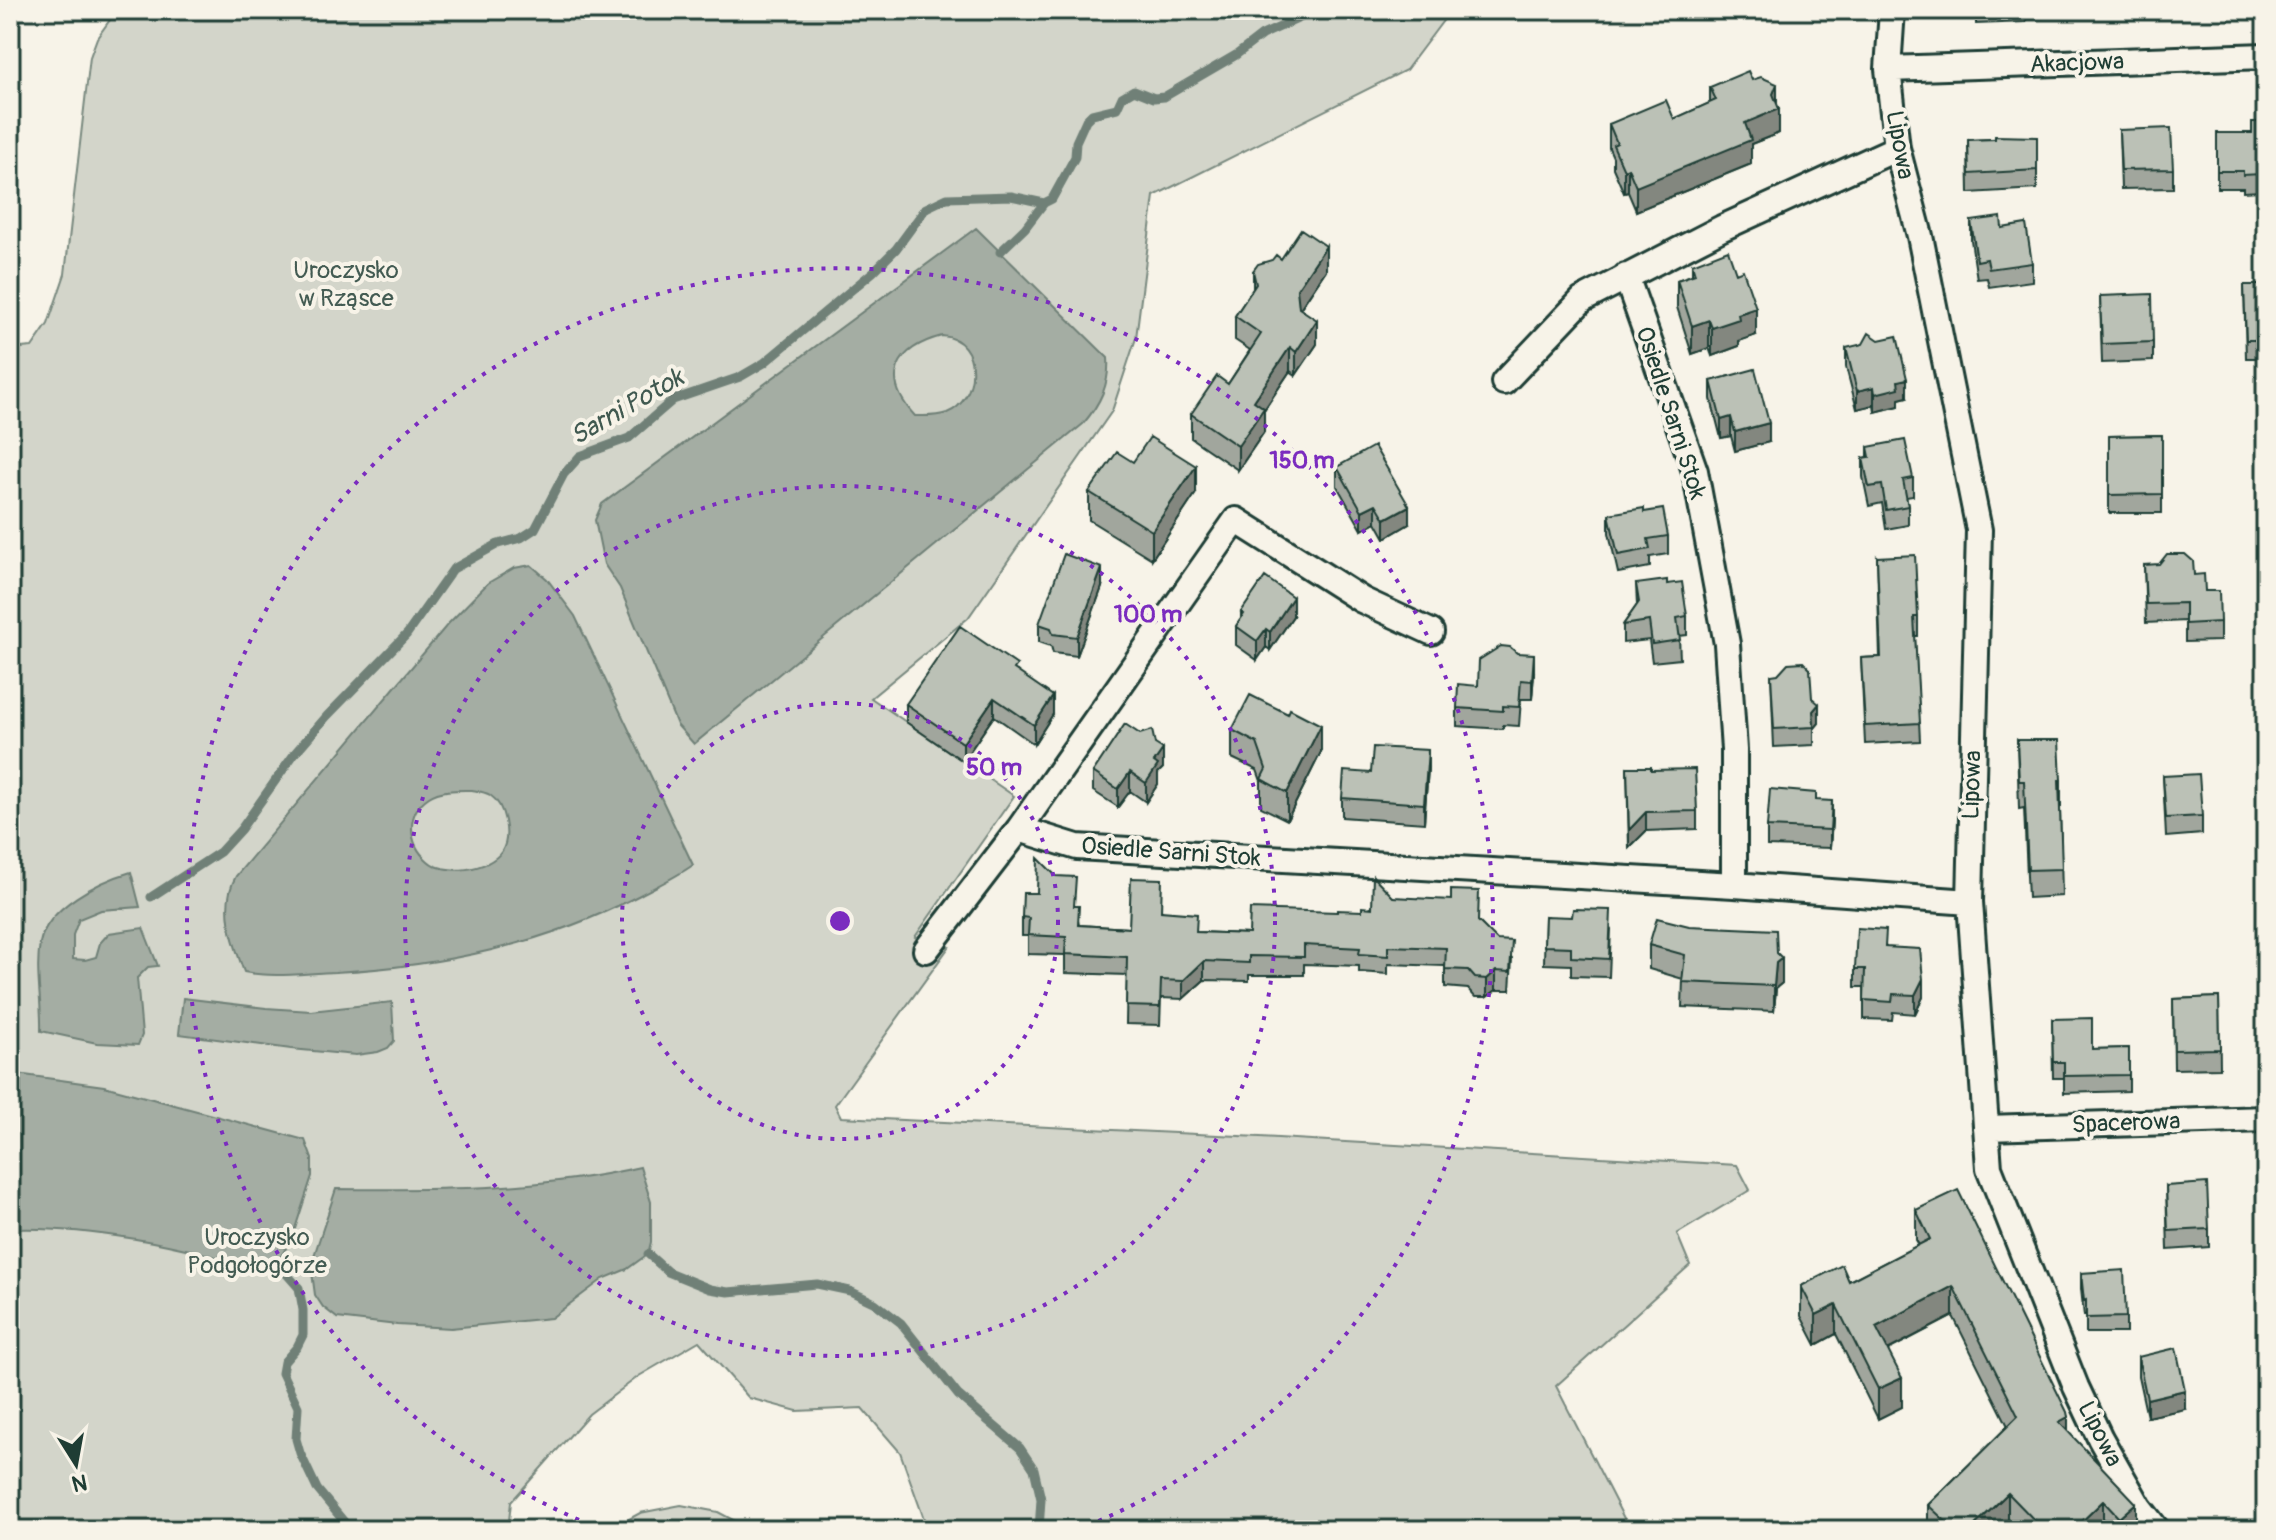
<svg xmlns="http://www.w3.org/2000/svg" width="2276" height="1540" font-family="Pangolin,sans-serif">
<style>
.green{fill:#d3d5ca;stroke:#79897f;stroke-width:2}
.water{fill:#a4ada3;stroke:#6f8077;stroke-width:2;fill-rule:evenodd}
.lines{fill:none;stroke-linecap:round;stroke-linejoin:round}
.stream{stroke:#6f8077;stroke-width:9}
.minor-casing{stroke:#1f3d34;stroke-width:30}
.minor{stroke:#f7f3e8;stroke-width:24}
.wall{fill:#a1a69d;stroke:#1f3d34;stroke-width:2}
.shaded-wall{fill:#83877f;stroke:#1f3d34;stroke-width:2}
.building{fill:#bbc1b6;stroke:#1f3d34;stroke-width:2}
.ring{fill:none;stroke:#7b2cbf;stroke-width:4;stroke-dasharray:4 8}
.labels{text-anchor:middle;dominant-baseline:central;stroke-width:8;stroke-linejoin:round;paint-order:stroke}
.street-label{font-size:24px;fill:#1f3d34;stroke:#f7f3e8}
.park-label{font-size:24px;fill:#435b52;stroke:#f7f3e8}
.water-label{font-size:26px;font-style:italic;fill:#405950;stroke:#f7f3e8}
.centre{fill:#7b2cbf;stroke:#f7f3e8;stroke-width:4}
.ring-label{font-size:24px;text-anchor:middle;font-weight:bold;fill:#7b2cbf;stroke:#f7f3e8;stroke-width:8;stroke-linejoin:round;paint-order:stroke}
</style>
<rect width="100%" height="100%" fill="#f7f3e8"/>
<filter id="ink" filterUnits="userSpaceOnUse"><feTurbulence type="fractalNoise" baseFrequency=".0125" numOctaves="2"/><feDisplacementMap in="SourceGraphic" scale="16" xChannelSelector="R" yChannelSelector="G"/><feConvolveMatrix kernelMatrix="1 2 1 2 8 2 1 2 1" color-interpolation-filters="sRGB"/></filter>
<g filter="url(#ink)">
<!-- green -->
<path class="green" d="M117,10H1451L1406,70L1154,196L1136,338L1112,411L968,618L871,698L1014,796L915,937L926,945L949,947L835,1105L841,1117L1260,1137L1737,1165L1750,1190L1677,1234L1690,1265L1556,1386L1630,1530H928L900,1452L862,1408L797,1411L749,1398L699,1341L639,1376L589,1414L511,1502L508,1530H10V349L32,347L48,324L65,274L90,57L97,38Z
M681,1505L718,1512L752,1530H609L640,1513Z"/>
<!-- water -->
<path class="water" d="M976,228L1108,358C1110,384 1100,404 1083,424L694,744L677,725L620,588L604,564L595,520L602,504ZM942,336C983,339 980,400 947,413C936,417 926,416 915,416C880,378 896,348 942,336Z
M531,565L547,579L575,616L693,865C676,877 657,886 640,895C544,945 442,966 335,972C304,973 274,978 244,972C233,941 219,907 236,876L448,624L488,583L514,568ZM472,790C477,791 485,792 490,795C505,805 511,836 502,851C489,871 444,876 428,861C408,844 405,813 429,797C441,789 459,790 472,790Z
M131,872L140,907L101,910L79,919L73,935V959L85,960L96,957L100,943L109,933L143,928L158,966L148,967L137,978L142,1035L138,1045L97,1043L41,1031C42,1002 35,972 40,943C47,907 100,881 131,872Z
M183,998L266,1008L311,1011L392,1002L394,1041L388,1048L378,1052L356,1055L291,1049L179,1034Z
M10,1073L104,1086L305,1140L312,1159V1176L292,1238L277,1263L265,1271H254C193,1244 77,1226 10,1229Z
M640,1167L651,1202V1242L648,1254L627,1269L603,1279L551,1318L451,1328L397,1325L337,1318L323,1307L315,1295L311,1265L336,1189C438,1190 540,1190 640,1167Z"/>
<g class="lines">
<!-- stream -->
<path class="stream" d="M1000,252L1025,228L1044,203
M151,897L220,852L241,829L295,753L327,716L407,634L453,569L498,544L521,538L535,529L564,474L580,456L629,438L673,400L740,377L764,363L873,272L896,249L926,208L947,198L1011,196L1044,203L1052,199L1075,157L1076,142L1086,120L1092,114L1117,108L1122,97L1134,90L1154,98L1164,97L1236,55L1262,35L1300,18L1306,10
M648,1254L668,1272L710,1289L728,1292L817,1284L850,1291L875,1303L901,1323L958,1395L1020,1448L1034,1469L1041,1499L1039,1530
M277,1263L299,1288L303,1310V1335L297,1347L284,1362L282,1373L298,1407L296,1439L300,1453L317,1489L351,1530"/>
<defs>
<path id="minor" d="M1892,10L1888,69L1897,148L1920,236L1979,530L1970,902L1989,1168L2076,1387L2100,1438L2139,1507L2157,1530
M1888,69L2266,56
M1626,276L1695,471L1727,644L1734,750V885
M1504,382L1582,300L1722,228L1897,148
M1431,632L1362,600L1236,520L1019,829L1077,847L1734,885L1970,902
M926,950L1019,829
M1986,1128L2266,1119"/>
</defs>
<!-- minor casing -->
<use href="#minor" class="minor-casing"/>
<!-- minor -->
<use href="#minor" class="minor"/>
</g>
<!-- wall -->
<path class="wall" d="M1976,10H2047V17L2026,18V22L1976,24Z
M2172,10H2224L2172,12Z
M1752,80L1777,104L1779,133L1751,144V164L1636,211L1628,192L1624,193L1613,168V157L1609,148V124L1674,119L1710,103V87Z
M2266,122V243H2264L2261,191L2243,192V188H2217V133H2252Z
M2119,130L2173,169V188L2121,189Z
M2037,137V189L1969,193L1968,140Z
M1971,221L2002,228L2032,263V281L1989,287L1987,278L1977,279L1971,240Z
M1281,259L1326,270L1300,309L1317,344L1296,375L1290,371L1264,410V432L1238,470L1191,438V414L1228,384L1250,350L1235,340V316L1253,289V271Z
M1692,264L1756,335L1739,341V346L1712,356L1709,348L1692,354L1677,307V280L1692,275Z
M2244,285H2266V358H2246Z
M2100,296L2153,342V361L2102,363Z
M1846,348L1907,397L1899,399V406L1875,412L1874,405L1857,409L1846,367Z
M1711,381L1769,442L1735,451L1731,436L1721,438L1711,399Z
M2162,435V513H2109V436Z
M1868,447L1913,478V496L1906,497L1908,506V525L1886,529L1882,503L1869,506L1863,477V458L1868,457Z
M1133,462L1196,493L1152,559L1089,520V492Z
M1337,467L1409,524L1385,538L1376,522L1362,530L1337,486Z
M1644,512L1668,536V554L1650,557V567L1618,573L1609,533V514Z
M1877,557L1918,617V636H1915L1920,741L1865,744L1861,658L1880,657Z
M2144,565L2194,575L2205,591L2220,622V641L2185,642V621L2146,623Z
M1636,584H1667L1687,616V635L1679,636L1680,659L1652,662L1649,640L1623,643V625L1637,605Z
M1102,587L1077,656L1053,653L1051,646L1039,642V624Z
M1241,612L1293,616L1270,650L1266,647L1257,660L1236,645V626L1241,619Z
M1017,671L1053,714L1034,744L994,716L963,761L906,722V704Z
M1534,673L1532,699H1521L1519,726L1503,725V729L1457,726V708Z
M1771,675L1812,698L1819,723L1814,729V745L1774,747Z
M1232,730L1321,752L1287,820L1261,807V781L1257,770L1232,758Z
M2017,740L2061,780V807H2060L2062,896L2028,898L2024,808L2019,809Z
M1155,744L1163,768L1158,773V784L1146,802L1130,791L1118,807L1093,791V772Z
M1627,767L1651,770L1697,811V829L1646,831L1629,848Z
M1428,768L1424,823L1342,817V798L1371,773Z
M2163,776L2202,816V834L2166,837Z
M1816,800L1832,820L1830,848L1767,846V827Z
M1037,893L1075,906L1079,925L1129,928L1162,911L1197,932L1249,934L1337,912L1362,911L1393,897L1479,922L1512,959L1510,990H1496L1487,997H1475L1468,989L1445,987V966L1388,964V974L1359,972V966L1304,964V975H1249V981L1204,980L1183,999L1161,998L1160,1025L1126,1024L1127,975L1065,973V955L1028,954V936H1022V917Z
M1545,916L1611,929L1609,977L1571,976V965L1544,964Z
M1649,945L1777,953L1782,983L1776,988L1774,1011L1682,1007L1683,979L1649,969Z
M1886,947L1923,997L1915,1014L1893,1012L1892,1020L1864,1019V987H1855V969Z
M2219,997L2220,1068L2174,1069L2173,999Z
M2052,1019L2092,1049L2129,1048V1091L2064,1093V1078H2053Z
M2166,1186L2209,1229V1247L2168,1250Z
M1916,1210L2068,1432L2136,1530H2015L2008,1523L2001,1530H1928V1505L2008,1426L1953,1316L1888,1350L1902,1407L1878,1419L1836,1334L1816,1345L1801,1316V1286L1849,1281L1919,1245L1916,1240Z
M2081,1273L2126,1317V1333H2086V1316H2084L2081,1289Z
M2138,1357L2185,1409L2147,1417L2138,1376Z"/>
<!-- shaded-wall -->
<path class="shaded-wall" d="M1777,84V108L1779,109V133L1751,144V164L1636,211V187L1745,123L1773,94Z
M1628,168V192L1624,193V170Z
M1326,246V270L1297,313V289Z
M1756,308V335L1739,341V346L1712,356V328L1738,314Z
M1317,320V344L1296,375V352Z
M1709,320V348L1692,354V326Z
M1290,347V371L1264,410V432L1238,470V446L1254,401Z
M1907,379V397L1899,399V406L1875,412V394L1898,381Z
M1874,387V405L1857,409V391Z
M1731,417V436L1721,438V420Z
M1769,423V442L1735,451V432Z
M1196,466V493L1152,559V531Z
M1376,504V522L1362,530V511Z
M1409,506V524L1385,538V519Z
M1102,568V587L1077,656V637Z
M1293,597V616L1270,650V632Z
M1266,629V647L1257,660V641Z
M1534,654V673L1532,699V681Z
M1053,696V714L1034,744V725Z
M994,698V716L963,761V743Z
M1819,704V723L1814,729L1813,711Z
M1321,725V752L1287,820V793Z
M1163,749V768L1158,773V784L1146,802V783L1154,762Z
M1428,750V768L1424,823V804Z
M1130,772V791L1118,807V789Z
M1832,801V820L1830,848V830Z
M1646,812V831L1629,848V830Z
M1782,958V983L1776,988L1774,1011V986L1776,963Z
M1204,961V980L1183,999V981Z
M1496,971V990L1487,997V979Z
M1923,979V997L1915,1014V995Z
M1953,1286V1316L1876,1356V1327Z
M1836,1305V1334L1816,1345V1315Z
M1902,1378V1407L1878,1419V1389Z
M2185,1390V1409L2147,1417V1399Z
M2068,1417V1447L2059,1422Z
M2008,1493V1523L2001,1530H1970Z
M2103,1501V1530H2073Z
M2136,1503V1530H2119V1518Z"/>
<!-- building -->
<path class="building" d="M1748,71L1752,80L1761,77L1777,84L1773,94L1779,109L1745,123L1751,140L1636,187L1628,168L1624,170L1613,145L1617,143L1609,124L1666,100L1674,119L1716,100L1710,87Z
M2252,122H2266V226H2264L2261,174L2243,175V171H2217V133H2252Z
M2171,128L2173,169L2121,170L2119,130Z
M1995,136L2037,137V170L1969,174L1968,140L1995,139Z
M2001,217L2002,228L2026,224L2032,263L1989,269L1987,259L1977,261L1971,221Z
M1301,229L1326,246L1297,289L1299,308L1317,320L1296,352L1290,347L1254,401L1264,408L1238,446L1191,414L1217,376L1228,384L1261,334L1235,316L1256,284L1253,271L1258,264L1272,260L1276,255L1281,259Z
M1728,250L1736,273L1743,270L1756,308L1738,314L1739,319L1712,328L1709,320L1692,326L1677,280L1695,274L1692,264Z
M2244,285H2266V340H2246Z
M2152,294L2153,342L2102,344L2100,296Z
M1869,333L1879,340L1897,336L1907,379L1898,381L1899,388L1875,394L1874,387L1857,391L1846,348L1863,344Z
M1755,369L1769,423L1735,432L1731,417L1721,420L1711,381Z
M2162,435V494L2109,495V436Z
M1150,437L1196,466L1152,531L1089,492L1117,452L1133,462Z
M1905,440L1913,478L1903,480L1908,506L1886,510L1882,485L1869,487L1863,458L1870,457L1868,447Z
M1374,446L1409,506L1385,519L1376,504L1362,511L1337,467Z
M1644,508V512L1663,509L1668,536L1648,539L1650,549L1618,555L1609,514Z
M1064,554L1102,568L1077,637L1053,634L1051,628L1039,624Z
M2167,554H2185L2193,561L2194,575L2204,574L2205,591H2219L2220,622L2185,624V603L2146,604L2144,565L2159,564Z
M1915,555L1918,617H1914L1920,723L1865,726L1861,658L1881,657L1877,557Z
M1265,577L1293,597L1270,632L1266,629L1257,641L1236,626L1244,614L1241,612Z
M1667,580V584L1682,582L1687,616L1677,618L1680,640L1652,644L1649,621L1623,625L1639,602L1636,584Z
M960,626L1017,665L1014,669L1053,696L1034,725L994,698L963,743L906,704Z
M1501,646L1510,647L1517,653L1534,654L1532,681L1521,680L1519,707L1503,706V711L1457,708L1458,684L1478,686L1479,660Z
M1803,662L1810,669L1812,698L1819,704L1813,711L1814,727L1774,729L1771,675L1778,674L1788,663Z
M1250,695L1288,714L1290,709L1321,725L1287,793L1261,779L1266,769L1257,743L1232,730Z
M1125,724L1140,734L1152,730L1155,744L1163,749L1154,762L1158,765L1146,783L1130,772L1118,789L1093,772Z
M2017,740H2059L2061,780H2059L2062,869L2028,870L2024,781H2019Z
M1373,747L1428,750L1424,804L1342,798L1344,771L1371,773Z
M1627,767H1651V770L1695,769L1697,811L1646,812L1629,830Z
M2199,774L2202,816L2166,818L2163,776Z
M1770,789L1816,793V800L1832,801L1830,830L1767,827Z
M1038,858L1056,876L1076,877L1074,906H1079L1078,925L1129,928L1131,878L1162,879L1161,911L1197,914L1196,932L1249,934L1250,909L1337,912V910L1362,911V907L1372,908L1373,876L1393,897L1451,900V890L1479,891L1478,921L1497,940L1512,941L1510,972L1496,971L1487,979L1475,978L1468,970L1445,969L1446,948L1388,946V956L1359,954L1360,948L1304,945V957L1249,956V963L1204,961L1183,981L1161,980L1160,1007L1126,1006L1127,957L1065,954L1066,937L1028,935L1029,918L1022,917L1023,893H1037Z
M1573,909L1611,910L1609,959L1571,957V947L1544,946L1545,916L1572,917Z
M1657,918L1689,926L1776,930L1777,953L1782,958L1776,963L1774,986L1682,982L1685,955L1649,945Z
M1857,928L1886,930L1885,947L1920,949L1923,979L1915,995L1893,994L1892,1002L1864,1000L1865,969H1855Z
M2219,997L2220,1049L2174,1050L2173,999Z
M2092,1018V1049L2129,1048V1075L2064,1076V1062H2053L2052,1019Z
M2207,1183L2209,1229L2168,1231L2166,1186Z
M1958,1190L2067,1412L2068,1417L2059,1422L2136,1503L2119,1518L2103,1501L2073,1530H2044L2008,1493L1970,1530H1955L1928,1505L2018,1416L1953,1286L1876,1327L1902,1378L1878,1389L1836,1305L1816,1315L1801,1286L1842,1265L1849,1281L1930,1239L1916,1210Z
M2124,1270L2126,1317L2086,1318V1300L2084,1301L2081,1273Z
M2176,1348L2185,1390L2147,1399L2138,1357Z"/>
</g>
<!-- distance rings -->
<g class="ring">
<circle cx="840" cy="921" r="218"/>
<circle cx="840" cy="921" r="435"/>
<path d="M601 1529A653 653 0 1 1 1079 1529"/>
</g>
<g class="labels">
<!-- street labels -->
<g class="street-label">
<text transform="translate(2077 63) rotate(-2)">Akacjowa</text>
<text transform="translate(1900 145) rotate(80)">Lipowa</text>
<text transform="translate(1671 413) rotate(72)">Osiedle Sarni Stok</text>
<text transform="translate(1972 785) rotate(-88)">Lipowa</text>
<text transform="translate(1171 852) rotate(4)">Osiedle Sarni Stok</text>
<text transform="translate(2126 1123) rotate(-2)">Spacerowa</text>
<text transform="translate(2100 1434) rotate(63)">Lipowa</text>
</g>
<!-- park labels -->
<g class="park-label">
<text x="346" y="270">Uroczysko<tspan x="346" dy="28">w Rząsce</tspan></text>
<text x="257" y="1237">Uroczysko<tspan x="257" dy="28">Podgołogórze</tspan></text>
</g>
<!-- water labels -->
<g class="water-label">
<text transform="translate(627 407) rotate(-30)">Sarni Potok</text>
</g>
</g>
<circle cx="840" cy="921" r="12" class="centre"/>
<g class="ring-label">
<text x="1302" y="468">150 m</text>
<text x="1148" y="622">100 m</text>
<text x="994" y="775">50 m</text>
</g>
<!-- margin -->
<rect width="2276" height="1540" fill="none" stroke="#f7f3e8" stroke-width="40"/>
<rect x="20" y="20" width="2236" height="1500" fill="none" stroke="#1f3d34" stroke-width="3" filter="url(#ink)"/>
<!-- north arrow -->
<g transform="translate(76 1464) rotate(169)" stroke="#f7f3e8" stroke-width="6" paint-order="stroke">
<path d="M0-6L14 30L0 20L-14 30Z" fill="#1f3d34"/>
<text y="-12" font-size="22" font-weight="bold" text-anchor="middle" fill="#1f3d34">N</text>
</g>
</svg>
